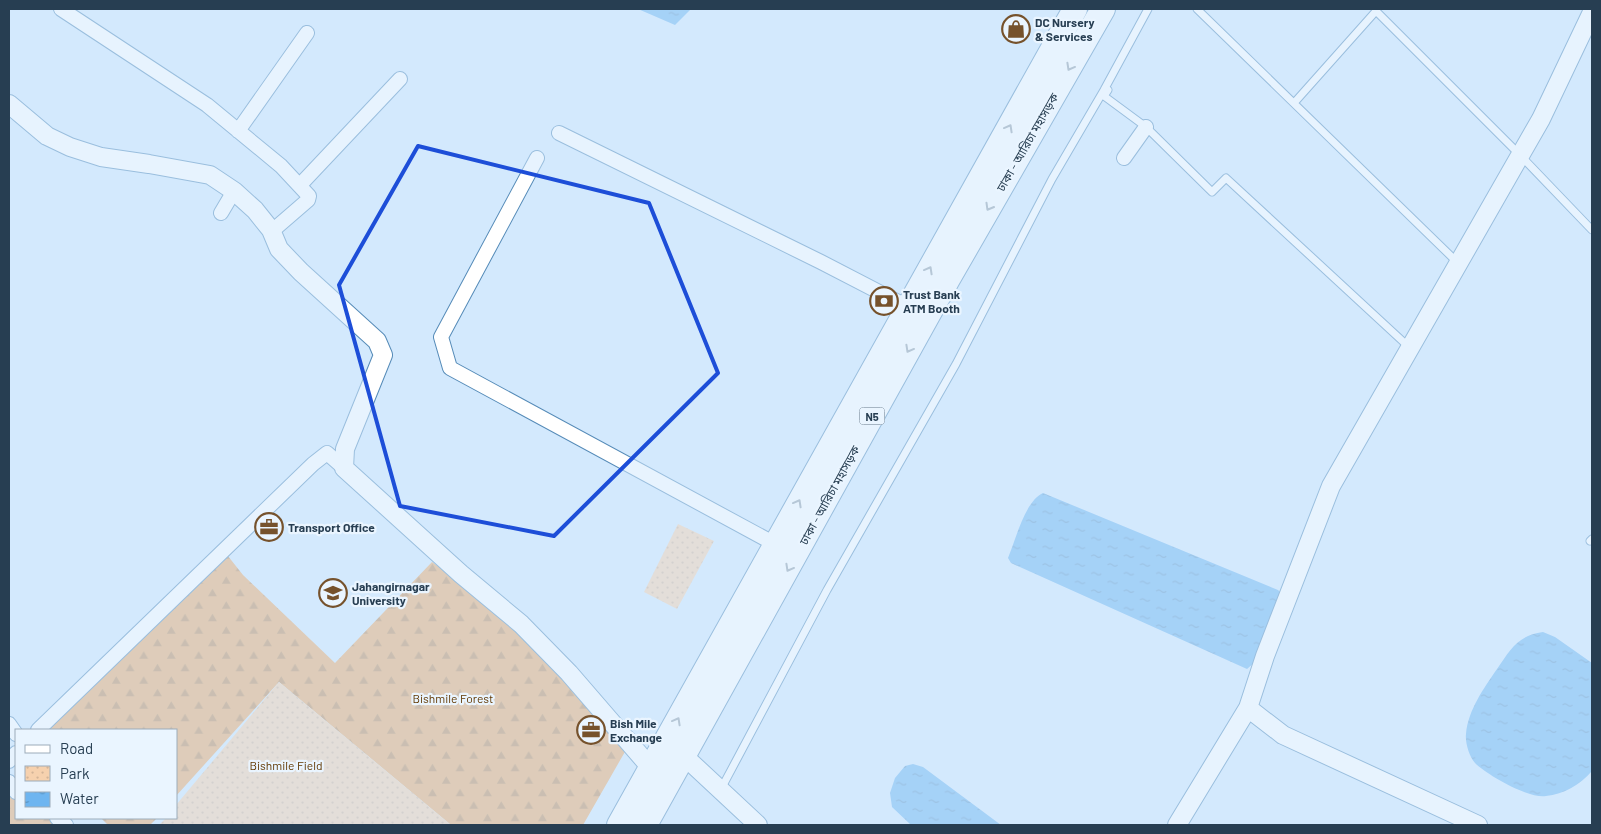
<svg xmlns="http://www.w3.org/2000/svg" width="1601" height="834" font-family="Barlow,'Noto Sans Bengali',sans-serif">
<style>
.forest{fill:url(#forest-firs)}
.park{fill:url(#park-dots)}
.water{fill:url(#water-ripples)}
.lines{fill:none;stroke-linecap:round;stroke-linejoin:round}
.service-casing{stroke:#558bb8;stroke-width:9}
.minor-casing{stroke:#558bb8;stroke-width:16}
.tertiary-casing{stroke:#558bb8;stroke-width:20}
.trunk-casing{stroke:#558bb8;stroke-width:26}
.service{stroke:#fff;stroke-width:7}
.minor{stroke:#fff;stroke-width:14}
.tertiary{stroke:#fff;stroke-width:18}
.trunk{stroke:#fff;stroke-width:24}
.oneway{stroke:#939ea8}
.marked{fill:none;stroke:#1d4ed8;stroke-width:4;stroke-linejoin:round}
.labels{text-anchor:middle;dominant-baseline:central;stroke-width:4.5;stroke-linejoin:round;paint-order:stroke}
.shield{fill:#eaf5ff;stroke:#627586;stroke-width:1}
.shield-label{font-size:11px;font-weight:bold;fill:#273e52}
.poi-label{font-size:12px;font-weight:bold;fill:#273e52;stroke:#eaf5ff;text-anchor:start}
.street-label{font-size:12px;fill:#273e52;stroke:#eaf5ff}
.park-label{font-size:12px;fill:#613700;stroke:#eaf5ff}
</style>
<defs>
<pattern id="forest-firs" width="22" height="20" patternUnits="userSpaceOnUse" patternTransform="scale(1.25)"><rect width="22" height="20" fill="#eaa968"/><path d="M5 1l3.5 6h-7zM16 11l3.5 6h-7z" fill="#be8b58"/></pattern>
<pattern id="park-dots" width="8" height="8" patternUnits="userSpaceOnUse" patternTransform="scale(1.25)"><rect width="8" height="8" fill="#f6d1ae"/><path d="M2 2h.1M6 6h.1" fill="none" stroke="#d3b498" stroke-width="1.8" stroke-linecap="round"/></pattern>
<pattern id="water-ripples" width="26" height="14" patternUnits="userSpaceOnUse" patternTransform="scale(1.25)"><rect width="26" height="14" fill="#6eb5f0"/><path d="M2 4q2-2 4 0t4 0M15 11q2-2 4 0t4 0" fill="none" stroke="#5a95c5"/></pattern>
</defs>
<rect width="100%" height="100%" fill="#d3e9fd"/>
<!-- forest -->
<path class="forest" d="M224,551L243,575L335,663L432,562L521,624L630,743L583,825H451L279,682L176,796V730H38Z
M9,782L16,792V818H57L66,825H9Z
M101,818H157L150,825H108Z"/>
<!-- park -->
<path class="park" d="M678,524L714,541L677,609L644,592Z
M279,682L451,825H159L166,818H176V805Z"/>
<!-- water -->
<path class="water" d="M638,9H691L675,25Z
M1043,493L1278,590L1283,595L1255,662L1247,669L1011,563L1008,558C1016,539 1025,501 1043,493Z
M1543,632L1555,637L1592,663V771C1580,785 1564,794 1546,796C1529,799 1487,775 1475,763C1469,756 1465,742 1466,734C1468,710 1484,688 1497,669C1510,650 1518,635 1543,632Z
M913,764L923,767L1001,825H911L892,807L890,793L895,778L905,766Z"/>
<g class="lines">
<defs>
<path id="service" d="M1197,9L1458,263
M1108,90L1104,96L1146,127L1212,192L1226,178L1410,348
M1294,103L1376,11L1520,155L1592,230
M1590,541L1592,539
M721,789L827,590L956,364L1052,179L1104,90L1148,9"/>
<path id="minor" d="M61,9L207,105L281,166L309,196L308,200L271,232
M238,131L307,33
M559,133L821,262L908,307
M537,158L441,337L450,368L775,544
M1124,158L1146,127
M300,185L400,79
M221,213L234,191
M9,724L16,734
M38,730L313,464L327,453L344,468
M9,761L16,753
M9,782L16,792
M57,818L66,825"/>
<path id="tertiary" d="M9,104L47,136L70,147L101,157L149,164L210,175L234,191L255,210L271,230L279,249L301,272L377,341L383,355L345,449L344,468L461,574L521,624L569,673L651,768
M684,756L758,825
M1177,825L1248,708
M1478,825L1283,735L1248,708L1265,656L1331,486L1541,119L1592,12"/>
<path id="trunk" d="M619,825L1075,9
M645,825L948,279L1103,9"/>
</defs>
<!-- service casing -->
<use href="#service" class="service-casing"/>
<!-- minor casing -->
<use href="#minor" class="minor-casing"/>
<!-- tertiary casing -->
<use href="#tertiary" class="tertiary-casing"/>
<!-- trunk casing -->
<use href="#trunk" class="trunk-casing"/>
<!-- service -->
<use href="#service" class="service"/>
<!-- minor -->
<use href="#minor" class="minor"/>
<!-- tertiary -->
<use href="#tertiary" class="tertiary"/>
<!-- trunk -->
<use href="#trunk" class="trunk"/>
</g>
<!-- one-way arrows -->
<defs><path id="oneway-chevron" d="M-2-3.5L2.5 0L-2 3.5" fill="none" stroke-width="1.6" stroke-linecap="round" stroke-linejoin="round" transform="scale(1.25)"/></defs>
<g class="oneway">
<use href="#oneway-chevron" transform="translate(1070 67) rotate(119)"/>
<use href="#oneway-chevron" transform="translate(1009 128) rotate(-61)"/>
<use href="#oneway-chevron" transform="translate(989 207) rotate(120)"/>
<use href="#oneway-chevron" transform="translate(929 270) rotate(-61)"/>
<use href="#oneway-chevron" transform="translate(909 349) rotate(119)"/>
<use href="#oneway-chevron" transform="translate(798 503) rotate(-61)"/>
<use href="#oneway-chevron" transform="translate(789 568) rotate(119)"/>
<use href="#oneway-chevron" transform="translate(677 721) rotate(-61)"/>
</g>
<!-- marked area -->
<path d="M0 0H1601V834H0ZM418,146L649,203L718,373L554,536L400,506L339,285Z" fill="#d3e9fd" fill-opacity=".55" fill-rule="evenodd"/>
<path class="marked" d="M418,146L649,203L718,373L554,536L400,506L339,285Z"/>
<!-- icons -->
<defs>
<symbol id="shop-ring" viewBox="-11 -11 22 22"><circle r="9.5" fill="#eaf5ff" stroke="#76522c" stroke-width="1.5"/><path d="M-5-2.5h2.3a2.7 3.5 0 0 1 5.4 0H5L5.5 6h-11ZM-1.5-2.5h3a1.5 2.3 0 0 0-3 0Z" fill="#76522c"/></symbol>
<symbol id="bank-ring" viewBox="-11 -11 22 22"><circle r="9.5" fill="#eaf5ff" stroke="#76522c" stroke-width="1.5"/><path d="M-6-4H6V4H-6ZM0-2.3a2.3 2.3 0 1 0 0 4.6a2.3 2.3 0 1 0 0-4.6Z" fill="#76522c"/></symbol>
<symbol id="office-ring" viewBox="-11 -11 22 22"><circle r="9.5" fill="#eaf5ff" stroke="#76522c" stroke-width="1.5"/><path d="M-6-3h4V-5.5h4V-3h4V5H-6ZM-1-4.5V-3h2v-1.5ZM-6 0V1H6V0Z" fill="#76522c"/></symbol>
<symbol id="university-ring" viewBox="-11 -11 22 22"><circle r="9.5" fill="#eaf5ff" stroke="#76522c" stroke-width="1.5"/><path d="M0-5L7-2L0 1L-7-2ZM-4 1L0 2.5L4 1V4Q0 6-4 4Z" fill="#76522c"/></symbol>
</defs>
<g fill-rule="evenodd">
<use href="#shop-ring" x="1000" y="13" width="32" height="32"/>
<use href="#bank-ring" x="868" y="285" width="32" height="32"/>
<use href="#office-ring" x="253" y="511" width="32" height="32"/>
<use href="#university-ring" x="317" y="577" width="32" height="32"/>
<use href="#office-ring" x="575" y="714" width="32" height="32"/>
</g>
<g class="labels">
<!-- shield labels -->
<rect class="shield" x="859.5" y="407.5" width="25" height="17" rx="4"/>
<g class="shield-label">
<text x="872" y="416">N5</text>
</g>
<!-- poi labels -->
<g class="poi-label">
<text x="1035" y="22">DC Nursery<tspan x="1035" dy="14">&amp; Services</tspan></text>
<text x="903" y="294">Trust Bank<tspan x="903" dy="14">ATM Booth</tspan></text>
<text x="288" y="527">Transport Office</text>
<text x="352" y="586">Jahangirnagar<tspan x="352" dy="14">University</tspan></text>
<text x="610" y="723">Bish Mile<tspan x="610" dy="14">Exchange</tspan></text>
</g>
<!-- street labels -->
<g class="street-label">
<text transform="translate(1027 142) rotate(-60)">ঢাকা - আরিচা মহাসড়ক</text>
<text transform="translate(829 495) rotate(-61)">ঢাকা - আরিচা মহাসড়ক</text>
</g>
<!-- park labels -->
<g class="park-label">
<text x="453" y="698">Bishmile Forest</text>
<text x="286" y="765">Bishmile Field</text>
</g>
</g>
<!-- border -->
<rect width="1601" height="834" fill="none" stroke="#273e52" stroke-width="20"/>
<!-- legend -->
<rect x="15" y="729" width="162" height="90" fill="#eaf5ff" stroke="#9cacba"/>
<rect x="25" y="745" width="25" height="8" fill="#ffffff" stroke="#9cacba"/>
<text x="60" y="754" font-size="15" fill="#273e52">Road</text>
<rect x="25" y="766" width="25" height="15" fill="url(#park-dots)" stroke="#9cacba"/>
<text x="60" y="779" font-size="15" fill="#273e52">Park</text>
<rect x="25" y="792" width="25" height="15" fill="url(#water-ripples)" stroke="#9cacba"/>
<text x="60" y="804" font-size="15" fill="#273e52">Water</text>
</svg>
